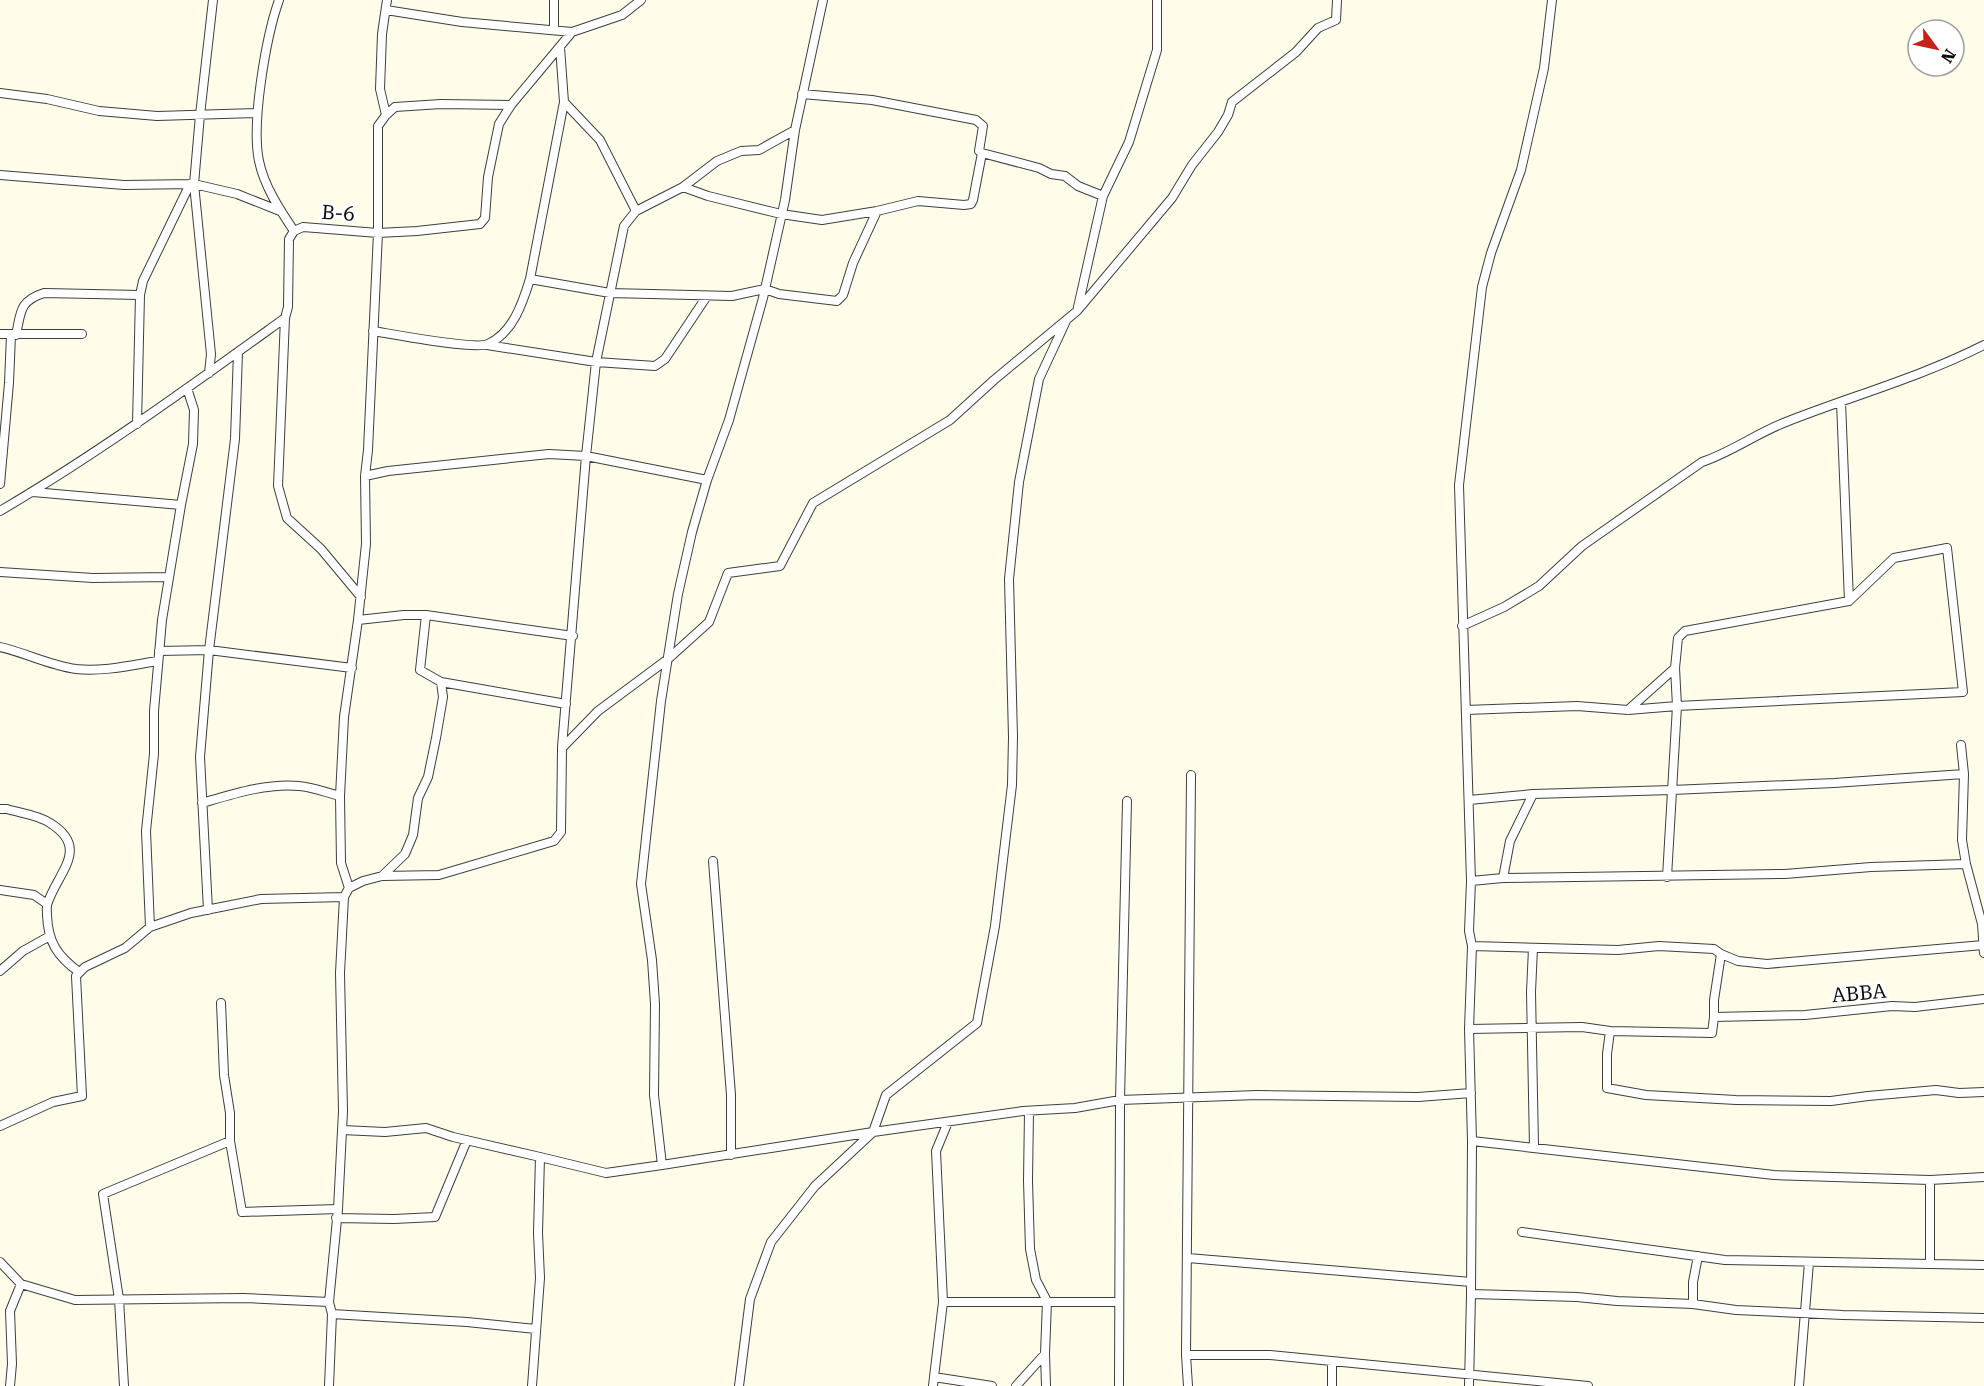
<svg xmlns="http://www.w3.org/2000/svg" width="1984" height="1386" font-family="'Roboto Serif',serif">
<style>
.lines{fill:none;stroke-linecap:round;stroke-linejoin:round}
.minor-casing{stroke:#3e3e3e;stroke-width:10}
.minor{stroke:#fff;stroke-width:8}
.labels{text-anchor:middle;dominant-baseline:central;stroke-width:6;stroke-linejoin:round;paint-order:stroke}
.street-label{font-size:20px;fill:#0b0b0b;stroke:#fff}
</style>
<rect width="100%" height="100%" fill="#fffde9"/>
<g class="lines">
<defs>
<path id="minor" d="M279,0C266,37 251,123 259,161C264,186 280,210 294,231
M386,10L462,22L572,32
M554,30V0
M560,47L564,102L600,140L636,211
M0,93L47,99L99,111L157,116L257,113
M802,94L872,100L976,120L983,126L979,151L982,153L1039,168L1051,174L1065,176L1078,186L1103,196
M386,115L380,89L382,34L387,0
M0,175L124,185L194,184L237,194L280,211
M683,187L708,196L781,214L822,220L877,211L918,201L964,205L971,204L973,200L982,153
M530,279L610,293L732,296L765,289L779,294L837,301L843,295L853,263L877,211
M1078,307L1103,196L1129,142L1157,50V0
M285,318L278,486L287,518L321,549L361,597
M373,331C392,334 475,350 488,344C513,333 523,302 530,279L564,102
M0,334H82
M16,335C21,312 19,301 44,293L140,295
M487,345L596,362L655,366L665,359L707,296
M209,373L211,354L194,184L200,115L213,0
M1841,402L1849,601
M137,424L140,295L143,281L190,184
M365,476L388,471L549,454L586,456L707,480
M0,484L9,383L11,335
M33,492L181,505
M0,511C99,453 192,385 285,318L288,307L289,239L294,231L303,227L378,233L417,231L480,224L485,218L488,177L499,124L511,105L572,32L622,15L641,0
M0,572L93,578L169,577
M358,620L366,544L365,476L368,450L378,233V126L386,115L395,107L441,104L511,105
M1462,626L1504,607L1539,586L1582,546L1702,462C1732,452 1757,433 1786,422C1852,396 1921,377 1984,345
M0,647C26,653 49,665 76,669C103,672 132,665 158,661
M159,651L209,650L352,668
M441,682L566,704
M1466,710L1577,706L1628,710L1677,706L1675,668L1678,638L1685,631L1849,601L1894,558L1947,548L1963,692L1677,706L1667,877
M1628,710L1675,668
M1961,745L1964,774L1962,840L1966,864L1982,924L1984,953
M562,747L586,456L596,362L624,226L636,211L683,187L717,161L741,151L759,150L795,130
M1469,800L1533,794
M202,803C233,794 267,783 299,786C313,787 327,793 340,796
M0,809H7C20,813 39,815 50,823C90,848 59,871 48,902C46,906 47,910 47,915C48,942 57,956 79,972
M713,861L731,1095V1155
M382,876L405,854L413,835L418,798L428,777L436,738L443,697L441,682L420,670L426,615
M1503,878L1510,841L1533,794L1672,790L1834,783L1964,774
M1471,881L1503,878L1785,874L1871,867L1966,864
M349,888L341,863L340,796L344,717L358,620L404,615H426L573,636
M0,890L34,895L47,904
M208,910L200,757L209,650L235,439L238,352
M150,927L146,831L154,754V711L162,620L181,505L193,444L194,410L187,388
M1472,946L1618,950L1659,946L1714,949L1721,954L1738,961L1767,964L1983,945
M1533,948L1531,992L1534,1147
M0,971L23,951L48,937
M221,1003L224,1075L230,1113V1141L242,1212L338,1209
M1714,1017L1805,1015L1892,1006L1915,1007L1984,999
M1469,1029L1582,1027L1610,1031L1607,1054V1088L1646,1095L1736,1100L1831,1101L1868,1096L1936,1090L1959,1093L1984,1092
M1610,1031L1712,1033L1714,1017V1000L1721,954
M0,1126L53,1102L82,1096L76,976L85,967L125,948L150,927L191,913L261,899L344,897
M342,1130L385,1132L426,1128L453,1137L540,1157
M1472,1141L1774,1175L1930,1180V1264L1725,1260L1522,1232
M662,1165L873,1132L1023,1111L1075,1108L1120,1100L1257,1095L1418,1097L1471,1093
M1930,1180L1984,1177
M336,1218L394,1219L435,1217L467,1140
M1188,1258L1471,1282
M0,1262L21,1284L75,1300L244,1298L329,1302
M1930,1264L1984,1265
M1471,1294L1577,1297L1617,1301L1693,1304L1736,1310L1843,1315L1984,1318
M943,1302H1119
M1693,1304V1282L1698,1256
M332,1314L467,1322L536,1329
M1045,1354L1046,1386
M1186,1355L1191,775
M934,1377L943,1302L936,1151L948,1122
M10,1386L12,1364L10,1311L21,1284
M124,1386L119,1299L103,1194L230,1141
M329,1386L332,1314L329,1302L338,1209L343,1111L340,973L344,897L349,888L363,881L382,876L439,875L554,841L561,832L562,748L598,711L668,659L709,622L728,573L780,566L813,503L950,420L994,380L1077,311L1172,198L1192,165L1218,132L1228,115L1232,102L1296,52L1318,28L1336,20L1337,0
M532,1386L540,1278L538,1233L540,1157L606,1173L662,1165L654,1095L655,1004L652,960L641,884L661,701L678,594L692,532L707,480L729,420L763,298L785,200L795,130L823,0
M739,1386L750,1299L771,1242L815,1186L873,1132L886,1095L977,1023L995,926L1012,785L1013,737L1009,579L1019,482L1039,379L1066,321
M933,1386L934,1377L992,1386
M1016,1386L1045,1354L1047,1301L1036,1280L1030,1249L1028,1181L1029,1111
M1119,1386L1120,1100L1127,801
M1188,1386L1186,1355H1270L1588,1386
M1332,1386V1361
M1469,1386L1471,1294L1472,1141L1469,1029L1472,946L1469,931L1471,881L1459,485L1482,287L1491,253L1521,170L1544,68L1552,0
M1799,1386L1809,1262"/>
</defs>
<!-- minor casing -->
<use href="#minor" class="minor-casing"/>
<!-- minor -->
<use href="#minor" class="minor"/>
</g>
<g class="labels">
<!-- street labels -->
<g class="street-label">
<text transform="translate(338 213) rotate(4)">B-6</text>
<text transform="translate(1859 993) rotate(-5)">ABBA</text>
</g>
</g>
<!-- north arrow -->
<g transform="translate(1936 48) rotate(123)"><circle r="28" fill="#ffffff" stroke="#9d9d9d" stroke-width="1.5"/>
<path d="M0-4.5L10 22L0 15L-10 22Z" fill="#c4221a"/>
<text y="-9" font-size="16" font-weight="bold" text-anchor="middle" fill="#0b0b0b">N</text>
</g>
</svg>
